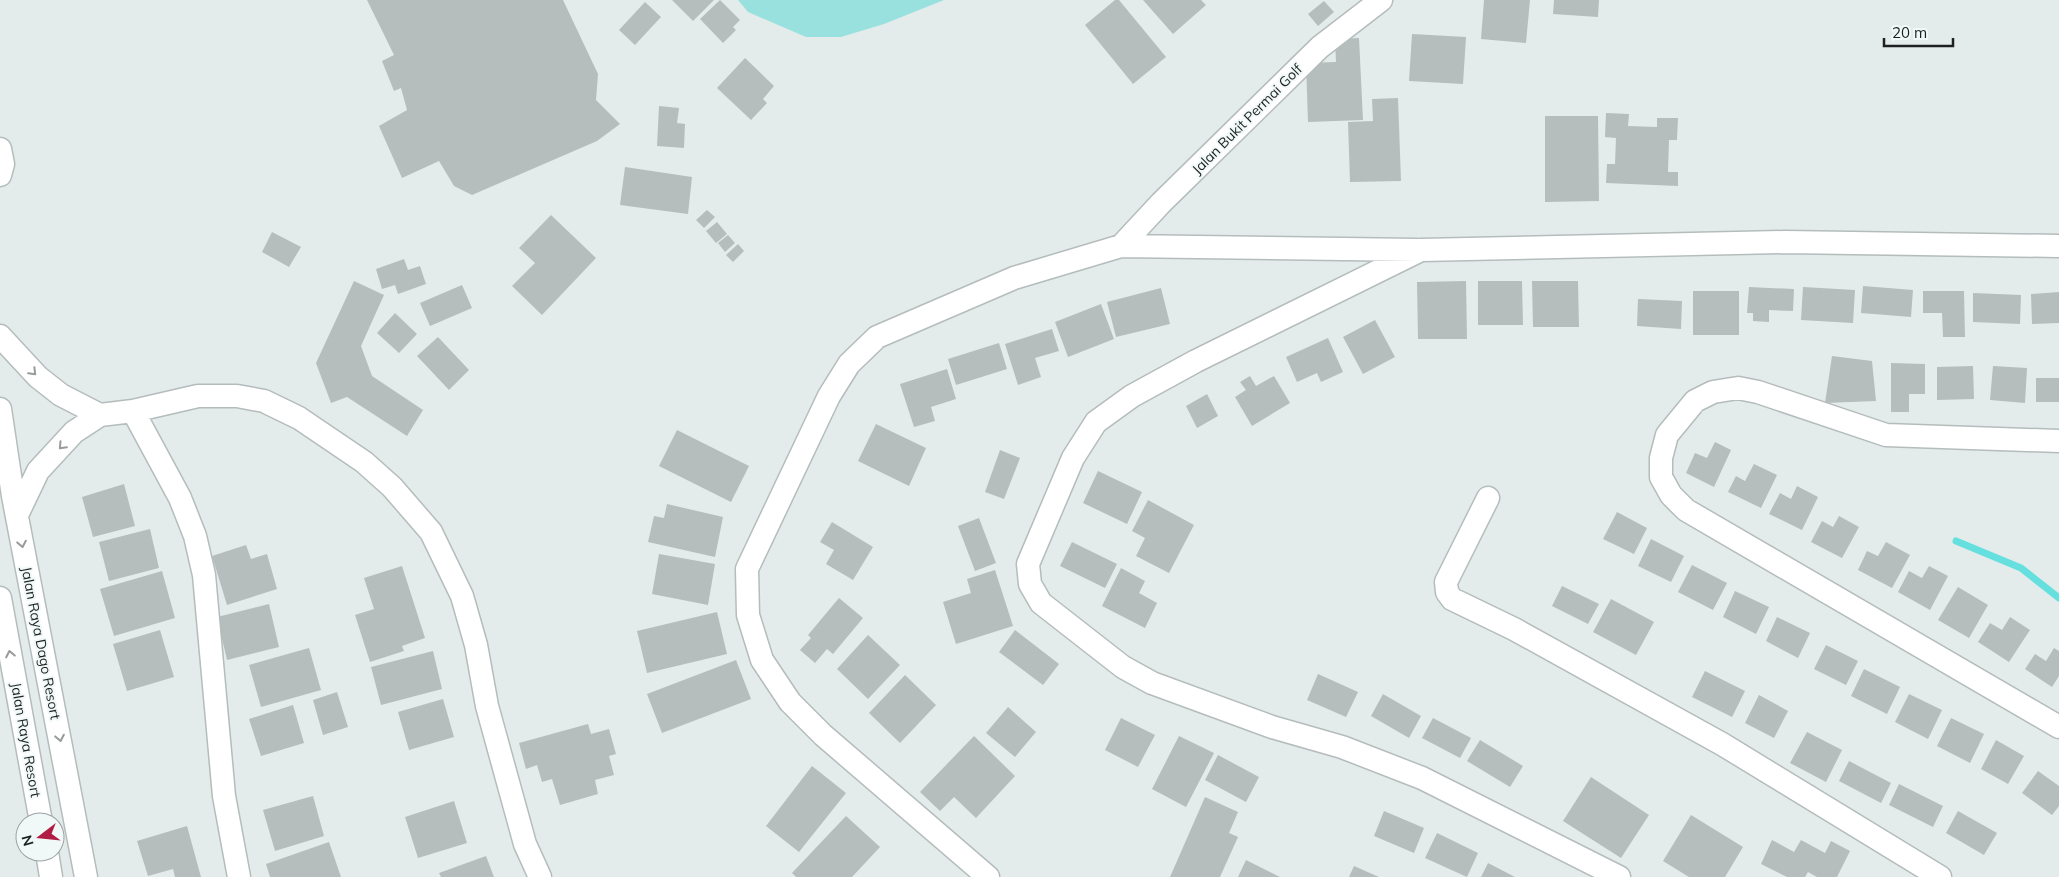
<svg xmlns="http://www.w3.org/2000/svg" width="2059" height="877" font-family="Mulish,sans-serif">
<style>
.green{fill:#99e1df}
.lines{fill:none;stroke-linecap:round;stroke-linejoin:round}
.stream{stroke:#66e0de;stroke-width:7}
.building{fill:#b6bdbd}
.minor-casing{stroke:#b5bcbc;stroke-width:25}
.minor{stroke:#fff;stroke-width:22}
.oneway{stroke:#999b9b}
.labels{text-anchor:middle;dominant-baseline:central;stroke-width:4;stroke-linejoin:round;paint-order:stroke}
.street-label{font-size:14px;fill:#1d2020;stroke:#f1f9f8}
</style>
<rect width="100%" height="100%" fill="#e4ebeb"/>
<!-- green -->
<path class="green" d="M738,0H944L884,24L841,37H806L748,12Z"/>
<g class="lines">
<!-- stream -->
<path class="stream" d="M1956,541L2021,568L2059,598"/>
</g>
<!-- building -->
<path class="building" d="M367,0H563L598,74L596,100L620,124L597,141L472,195L454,186L439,161L402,178L379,126L407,110L401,88L394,91L382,61L394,55Z
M672,0H714L693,21Z
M720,0L740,20L733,27L736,30L723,43L700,19Z
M1115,0H1119L1166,57L1133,84L1085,25Z
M1143,0H1201L1206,5L1173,34Z
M1484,0H1530L1526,43L1481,39Z
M1554,0H1599L1598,17L1553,14Z
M1324,1L1334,12L1318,26L1308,14Z
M645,2L661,17L635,45L619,30Z
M1412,34L1466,37L1463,84L1409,81Z
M1359,38L1363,120L1308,122L1306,63L1336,62L1335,39Z
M745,58L774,86L763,99L767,103L751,120L717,88Z
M1398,98L1401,181L1350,182L1348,122L1373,121L1372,99Z
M659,106L679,108L677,123L685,124L684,148L657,146Z
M1606,113L1629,114L1628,126L1657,127V118H1678L1677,140H1669L1668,172H1678V186L1606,183L1607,164H1615L1616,138L1605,137Z
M1545,116H1598L1599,201L1545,202Z
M625,167L692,177L688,214L620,205Z
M707,210L715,217L704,228L696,220Z
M551,215L596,258L542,315L512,286L535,263L519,248Z
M717,222L727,234L716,243L706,231Z
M272,232L301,247L289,267L262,252Z
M728,235L735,243L725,252L718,243Z
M738,244L744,251L733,262L726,255Z
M404,259L408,270L420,266L426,284L398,294L395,285L382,289L376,269Z
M354,281L384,295L361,346L372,376L423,410L407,436L347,397L331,403L316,363Z
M1466,281L1467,339H1418L1417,282Z
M1478,281H1522L1523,325H1478Z
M1532,281H1578L1579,327H1533Z
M462,285L472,308L430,326L420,303Z
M1863,286L1913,290L1911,317L1861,313Z
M1749,287L1794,289L1793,311L1769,310V322L1753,321V313H1747Z
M1803,287L1855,290L1853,323L1801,320Z
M1161,288L1170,324L1116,337L1107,302Z
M1693,291H1739V335H1693Z
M1923,291H1964L1965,337H1943L1942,313H1923Z
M2059,292V323L2032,324L2031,294Z
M1973,293L2021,295L2020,324L1973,322Z
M1638,299L1682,301L1681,329L1637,326Z
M1101,304L1114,339L1068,357L1055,322Z
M395,313L417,334L399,353L377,333Z
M1375,320L1395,357L1363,374L1343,337Z
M1052,329L1059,351L1035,358L1041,377L1018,385L1005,344Z
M438,337L469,370L449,390L417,356Z
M1328,338L1343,372L1321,382L1317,373L1297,382L1286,357Z
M999,343L1007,369L956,385L948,359Z
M1832,356L1872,361L1876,401L1825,403Z
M1891,363L1925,364V394H1909V412H1891Z
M1973,366L1974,399L1937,400V367Z
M1993,366L2027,368L2025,403L1990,400Z
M947,369L956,399L931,407L935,421L914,427L900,384Z
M1250,376L1256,386L1274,376L1290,403L1252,426L1235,397L1246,390L1240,382Z
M2036,378H2059V402H2036Z
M1207,394L1218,416L1197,428L1186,406Z
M876,424L926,448L909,486L858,461Z
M677,430L749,466L731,502L659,466Z
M1715,442L1731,450L1714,487L1686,473L1695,453L1707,458Z
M1000,450L1020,458L1004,499L985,492Z
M1754,464L1777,475L1761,508L1728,492L1736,476L1745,481Z
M1098,471L1142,492L1127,524L1083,503Z
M124,484L135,526L93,537L82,497Z
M1797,486L1818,497L1802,530L1769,514L1780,493L1791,499Z
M1148,500L1194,525L1169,573L1136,556L1145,538L1132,531Z
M667,504L723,517L715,557L648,542L654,516L664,518Z
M1617,512L1647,528L1634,554L1603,539Z
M1839,516L1859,527L1842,558L1811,542L1822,521L1833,527Z
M979,518L996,563L975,571L958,526Z
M832,522L873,547L853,580L826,564L834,550L820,542Z
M150,529L159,568L109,581L99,542Z
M1651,539L1684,556L1671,582L1638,566Z
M1072,542L1117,564L1105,588L1060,566Z
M1886,542L1910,555L1892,588L1858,570L1867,551L1878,556Z
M246,545L251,559L267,554L277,589L227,605L212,556Z
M659,554L715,564L708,605L652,594Z
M1692,565L1727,583L1713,610L1678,592Z
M402,566L425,638L402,646L404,651L370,662L355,615L374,609L364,578Z
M1929,566L1948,576L1930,610L1898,592L1909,571L1922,578Z
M1121,568L1145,581L1139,593L1157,603L1145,628L1102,606Z
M995,570L1013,626L956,644L943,602L971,593L967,579Z
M162,571L175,618L114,636L100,589Z
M1562,586L1599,604L1588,624L1552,606Z
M1958,587L1988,605L1969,638L1938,620Z
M1735,591L1769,607L1756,634L1723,617Z
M839,598L863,618L833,654L827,649L815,663L800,650L811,638L808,635Z
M1611,599L1654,622L1636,655L1593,632Z
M269,604L279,647L227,660L217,617Z
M717,612L727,654L647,673L637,631Z
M1777,617L1810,633L1798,658L1766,641Z
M2010,617L2030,630L2009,662L1978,642L1990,623L2002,630Z
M160,630L174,677L127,691L113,644Z
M1015,630L1059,664L1043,685L999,652Z
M868,635L900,665L868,699L837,669Z
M1826,645L1858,661L1846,685L1814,669Z
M309,648L321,690L261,707L249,665Z
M2054,648L2059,651V676L2052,687L2025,669L2035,654L2046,661Z
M433,651L442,689L381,705L371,667Z
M736,660L751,699L662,733L647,694Z
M1864,669L1900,687L1887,714L1851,696Z
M1705,671L1745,691L1732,717L1692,697Z
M1318,674L1358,692L1346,717L1307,700Z
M905,675L936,705L900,743L869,713Z
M337,692L348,727L323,735L313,700Z
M1383,694L1421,716L1409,738L1371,716Z
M1909,694L1942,710L1928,739L1895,722Z
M1759,695L1788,711L1774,738L1745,723Z
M443,699L454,737L409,750L398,712Z
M293,705L304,743L261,756L249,719Z
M1008,707L1036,732L1015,757L986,733Z
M1121,718L1155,735L1138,767L1105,750Z
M1433,718L1471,738L1460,758L1422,738Z
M1951,718L1984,734L1970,763L1937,746Z
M588,724L591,734L609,729L616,754L609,756L614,775L595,780L598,794L560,805L552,779L542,782L537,765L526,769L519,743Z
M1807,732L1842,750L1826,782L1790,763Z
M974,736L1015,776L976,818L954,797L940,811L920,792Z
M1179,736L1214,753L1186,807L1152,789Z
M1480,740L1523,766L1510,787L1467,761Z
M1996,740L2024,756L2008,784L1981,769Z
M1218,755L1259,777L1246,802L1205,780Z
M1849,761L1891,783L1881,803L1839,781Z
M812,766L846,793L799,852L766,826Z
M2038,771L2059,786V806L2052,815L2022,793Z
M1591,777L1649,815L1621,858L1563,821Z
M1899,784L1943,806L1933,827L1889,805Z
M313,796L324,836L275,851L263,810Z
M1205,797L1238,812L1229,833L1238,837L1220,877H1170Z
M454,801L467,843L418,858L405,817Z
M1384,811L1424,828L1414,853L1374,836Z
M1958,811L1997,833L1984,855L1946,833Z
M1691,815L1743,847L1725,877H1689L1663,861Z
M846,816L880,847L852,877H796L792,873Z
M187,826L201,877H175L173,869L148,876L137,841Z
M1437,833L1478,853L1467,877L1425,858Z
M1772,840L1794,852L1801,840L1825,853L1831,841L1850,851L1837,877H1817L1808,872L1805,877H1787L1761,864Z
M329,842L341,877H270L266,864Z
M486,856L494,877H441L439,873Z
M1246,860L1280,877H1238Z
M1488,863L1515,877H1481Z
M1354,866L1379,877H1349Z"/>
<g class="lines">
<defs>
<path id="minor" d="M0,149L3,164L0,175
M1121,246L1161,203L1320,47L1381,0
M0,336L38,377L61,395L100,415
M0,409L13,496L86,877
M133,411L180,498L195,536L204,575L224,796L239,877
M2059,441L1886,435L1758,392L1738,388L1713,392L1695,401L1667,435L1661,458V477L1671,495L1686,510L2059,727
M1488,498L1446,582L1447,592L1452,599L1514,629L1722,744L1940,877
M17,515L38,471L74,432L100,415L133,411L198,396H237L264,401L299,418L364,462L392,487L431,532L462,596L476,645L487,706L525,844L540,877
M0,598L41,822
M47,852L51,877
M988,877L823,735L790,702L762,660L748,615L747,569L829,396L849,364L877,337L1014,278L1121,246L1416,250
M1619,877L1422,778L1342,747L1272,727L1152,683L1123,667L1041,603L1030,584L1028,564L1073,458L1096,422L1132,396L1196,361L1421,250L1785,242L2059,246"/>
</defs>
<!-- minor casing -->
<use href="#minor" class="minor-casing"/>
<!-- minor -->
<use href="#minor" class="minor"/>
</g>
<!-- one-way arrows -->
<defs><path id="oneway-chevron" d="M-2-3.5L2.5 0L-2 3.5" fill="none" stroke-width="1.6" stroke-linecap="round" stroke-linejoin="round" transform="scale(1.25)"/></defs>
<g class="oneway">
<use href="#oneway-chevron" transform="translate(33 372) rotate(45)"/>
<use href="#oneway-chevron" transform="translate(62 446) rotate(133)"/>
<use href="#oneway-chevron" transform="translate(22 544) rotate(79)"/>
<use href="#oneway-chevron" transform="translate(10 654) rotate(-101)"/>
<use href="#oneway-chevron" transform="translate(60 738) rotate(79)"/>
</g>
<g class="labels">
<!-- street labels -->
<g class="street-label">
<text transform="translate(1247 119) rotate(-45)">Jalan Bukit Permai Golf</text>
<text transform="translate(41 643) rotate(79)">Jalan Raya Dago Resort</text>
<text transform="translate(26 740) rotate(80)">Jalan Raya Resort</text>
</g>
</g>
<!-- north arrow -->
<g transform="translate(40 837) rotate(254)"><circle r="24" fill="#f1f9f8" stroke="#9ca2a2"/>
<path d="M0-4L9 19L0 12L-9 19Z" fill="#b01c43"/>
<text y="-8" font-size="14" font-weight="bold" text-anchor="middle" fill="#1d2020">N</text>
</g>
<!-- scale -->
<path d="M1884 38v8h69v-8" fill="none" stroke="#1d2020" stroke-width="2.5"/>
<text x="1892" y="38" font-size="15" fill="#1d2020" stroke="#f1f9f8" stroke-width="4" paint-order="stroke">20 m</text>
</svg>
